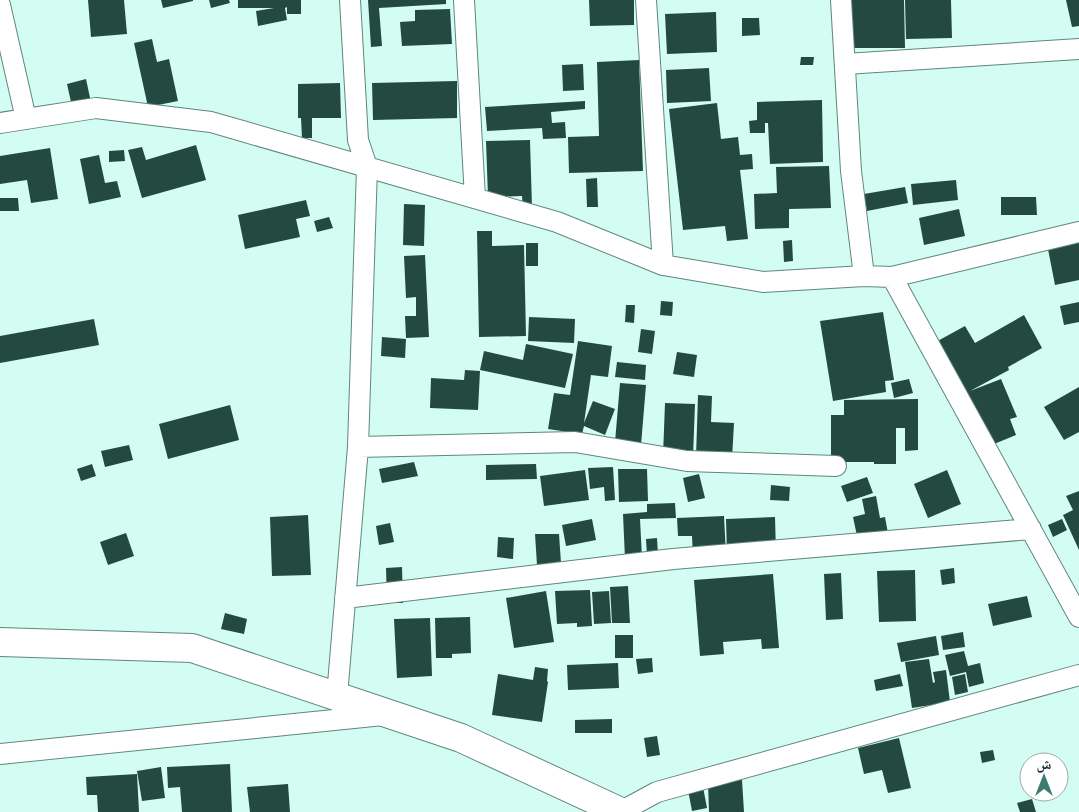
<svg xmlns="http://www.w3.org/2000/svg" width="1079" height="812" font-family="'Crimson Pro','Noto Naskh Arabic',serif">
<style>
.building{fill:#244941}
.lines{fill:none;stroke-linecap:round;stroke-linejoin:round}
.street-casing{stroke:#60867d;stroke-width:22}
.secondary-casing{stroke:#60867d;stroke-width:30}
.street{stroke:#fff;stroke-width:20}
.secondary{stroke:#fff;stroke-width:28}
</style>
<rect width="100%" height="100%" fill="#d3fdf2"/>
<!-- building -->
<path class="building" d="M88,0H124L127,34L91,37Z
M161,0H193V1L163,8Z
M209,0H229L230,3L211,8Z
M238,0H301V14H287V7L285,8L287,20L258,26L256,11L274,8H238Z
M368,0H446V4L379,8L382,46L371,47Z
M589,0H634V25L590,26Z
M843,0H904L905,48H844Z
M905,0H951L952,38L906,39Z
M1066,0H1079V26L1072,27Z
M450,9L452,44L402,46L400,22L415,21V10Z
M716,12L717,52L667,54L665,14Z
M742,18H759L760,35L742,36Z
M152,39L157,62L169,59L178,101L148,107L134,43Z
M801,57H814L813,65H800Z
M639,60L643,171L569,173L568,137L599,136L597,62Z
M583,64L584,90L563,91L562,65Z
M709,68L711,101L667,103L666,70Z
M86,79L92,107L73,111L67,84Z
M457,81V118L373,120L372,83Z
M340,83L341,118H312V138H302L301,118H298V84Z
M822,100L823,162L770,164L768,123H765V133H750L749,121L757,120V102Z
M585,101V109L551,112L552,123L565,122L566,138L543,139L542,128L487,131L485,107Z
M717,103L721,139L738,137L740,155L752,154L753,169L740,170L748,239L727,241L725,226L683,230L669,109Z
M530,140L532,208H523L522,196L488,197L486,141Z
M196,145L206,180L142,198L128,150L142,147L146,160Z
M50,148L58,199L31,203L27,180L0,184V156Z
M124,150L125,161L109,162V151Z
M99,155L105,183L117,181L121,197L89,204L80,159Z
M829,166L831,208L789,209V228L755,229L754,194L777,193L776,167Z
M597,178L598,207H587L586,179Z
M956,180L958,200L913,205L911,184Z
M905,187L908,203L867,211L864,194Z
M1001,197H1036L1037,215H1001Z
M0,198H18L19,211H0Z
M306,200L310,216L296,219L300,237L245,249L238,215Z
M404,204L425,205L424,246L403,245Z
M959,209L965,236L924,245L919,218Z
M329,217L333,228L317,232L314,221Z
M477,231H492V246L524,245L526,336L479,337Z
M1079,238V280L1055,285L1047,244Z
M792,240L793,261L784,262L783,241Z
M526,243H538V266H526Z
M425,255L429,337L406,338L405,316H416V297L406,298L404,256Z
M661,301L673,302L672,316L660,315Z
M1079,302V322L1064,325L1060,306Z
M626,305H635L634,323L625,322Z
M883,312L894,380L885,381L886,392L833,401L820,321Z
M1024,315L1042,348L1008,367L1009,370L970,391L1001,379L1017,417L1010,419L1016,435L982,449L923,349L965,326L975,343Z
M529,317L575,319L574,343L528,341Z
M94,319L99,345L0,363V336Z
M641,329L655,331L652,354L638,352Z
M382,337L406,339L405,358L381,356Z
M578,341L612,346L608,377L591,375L584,423L593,401L615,409L605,435L584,426L582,434L548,429L554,393L570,395Z
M526,344L573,354L565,388L480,370L484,351L523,360Z
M677,352L697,355L694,377L673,374Z
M617,362L646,365L645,380L615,377Z
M465,370L480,371L478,410L430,408L431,378L464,380Z
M909,379L913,393L894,398L891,383Z
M620,383L646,385L641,445L615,442Z
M1079,387V432L1064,440L1044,407Z
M698,395L712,396L711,422L734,423L732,459L696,457Z
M918,399V450L905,451V428H896V464H874V462H831V415H844V400Z
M665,403L695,404L693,457L663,456Z
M230,405L239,440L168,459L159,424Z
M129,445L133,460L105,467L101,451Z
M414,462L418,476L382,483L379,469Z
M92,464L96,476L81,481L77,469Z
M536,464L537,479L486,480V465Z
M613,467L615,500L605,501L604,487L590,489L588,468Z
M618,469H647L648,501L619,502Z
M585,470L589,500L544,506L540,476Z
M947,470L961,504L928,518L914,484Z
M699,474L705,498L688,502L683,478Z
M867,477L873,493L847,502L841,486Z
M771,485L790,487L789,501L770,500Z
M1079,491V550L1063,515L1073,510L1066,496Z
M876,496L880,518L885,517L890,544L860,550L853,517L865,514L862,499Z
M675,503L676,518L640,519L642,558L625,559L623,514L647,512V504Z
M308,515L311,575L272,576L270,517Z
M724,516L726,555L693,557L692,536H678L677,518Z
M775,517L776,553L727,555L726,519Z
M592,519L596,540L566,546L562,525Z
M1062,519L1067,530L1053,537L1048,525Z
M390,523L394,542L379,545L376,526Z
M126,533L134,556L108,565L100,542Z
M535,534H559L561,563L537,565Z
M498,537L514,538L513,559L497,557Z
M657,538L658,555L647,556L646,539Z
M402,567L403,603H387L386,568Z
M954,568L955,583L942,585L940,570Z
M915,570L916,621L879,622L877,571Z
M841,573L843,619L826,620L824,574Z
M773,574L779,648L762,649L761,639L723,642L724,654L700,656L694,580Z
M628,586L630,623H612L610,587Z
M590,590L592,626L577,627V623L557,624L555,591Z
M546,591L554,642L514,648L506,598Z
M609,591L611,623L594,624L592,592Z
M1027,596L1032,617L993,626L988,604Z
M225,613L247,619L244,634L221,629Z
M470,617L471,653L452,654V658H436L435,618Z
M430,618L432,676L397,678L394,619Z
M963,632L965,647L943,650L941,636Z
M615,635H633V658H615Z
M936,636L939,655L901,662L897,643Z
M964,651L968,666L980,663L984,683L969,687L966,672L950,676L945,655Z
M652,658L653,672L638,674L636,659Z
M929,659L933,683L935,682L933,672L946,670L950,702L912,708L905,662Z
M618,663L619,688L568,690L567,665Z
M535,667L548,669L547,681L548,682L542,722L492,715L498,674L533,680Z
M900,674L903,686L876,691L874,680Z
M965,674L968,692L955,695L952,677Z
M612,719V733H575V720Z
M657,736L660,755L647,757L644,738Z
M899,738L911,788L888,793L882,770L864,774L858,748Z
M993,750L995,760L982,763L980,752Z
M230,764L232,812H182L180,787L168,788L167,767Z
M161,767L165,798L142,801L137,771Z
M137,774L139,812H98L97,795H87L86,777Z
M742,780L744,812H709L708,782Z
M288,784L290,812H250L247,787Z
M703,787L707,808L692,811L688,790Z
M1032,799L1036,812H1020L1017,803Z"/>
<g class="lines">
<defs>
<path id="street" d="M350,0L358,140L367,167L358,447
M464,0L475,198
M646,0L663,265
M841,0L851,171L864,276
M0,5L26,119
M845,64L1079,49
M0,123L96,108L211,122L557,222L663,265L763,282L864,276L892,277L1079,232
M892,277L1079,617
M345,598L673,559L1031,529
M337,696L358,447L575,442L687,461L836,466
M0,754L383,715
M613,812H620L657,792L1079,675"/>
<path id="secondary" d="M0,642L192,648L461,738L621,812"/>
</defs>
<!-- street casing -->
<use href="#street" class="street-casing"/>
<!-- secondary casing -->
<use href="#secondary" class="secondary-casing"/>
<!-- street -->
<use href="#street" class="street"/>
<!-- secondary -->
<use href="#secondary" class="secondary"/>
</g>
<!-- north arrow -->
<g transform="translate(1044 777)"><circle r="24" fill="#ffffff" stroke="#a3a9a8"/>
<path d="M0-4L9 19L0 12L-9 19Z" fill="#3a7d70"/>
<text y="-8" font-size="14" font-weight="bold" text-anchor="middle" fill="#182825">ش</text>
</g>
</svg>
